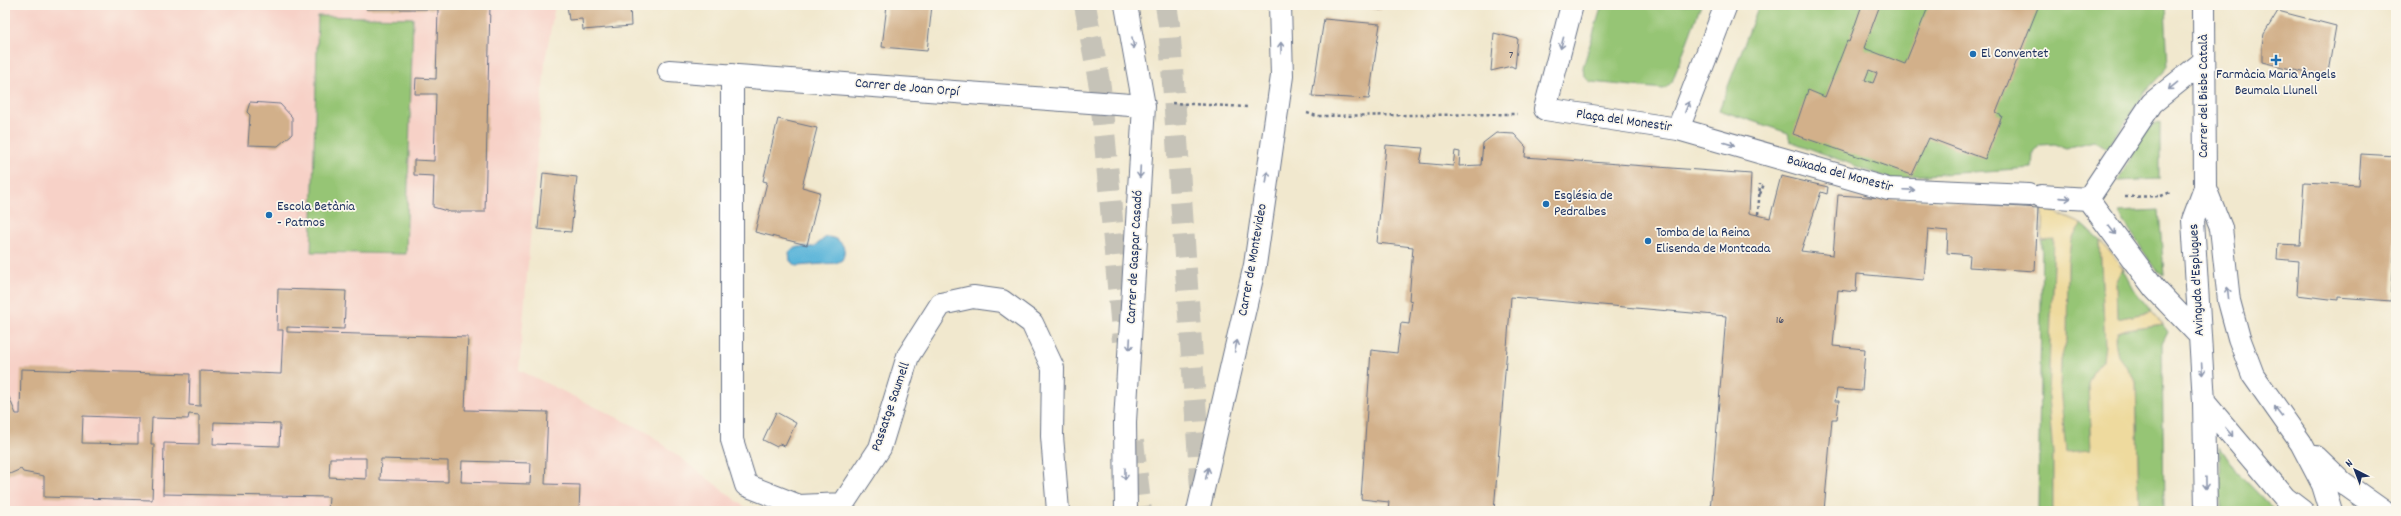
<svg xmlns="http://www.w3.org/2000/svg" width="2401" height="516" font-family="Dekko,sans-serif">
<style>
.built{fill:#f7d1c7}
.green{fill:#96c574;stroke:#587a69}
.sand{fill:#eeda9e;stroke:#84847e}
.water{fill:#5cb5d9;stroke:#3c729c}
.building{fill:#d2b08a;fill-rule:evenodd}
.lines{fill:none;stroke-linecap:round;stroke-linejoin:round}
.highway-tunnel{stroke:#c6c3b8;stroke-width:22;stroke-dasharray:22 11;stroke-linecap:butt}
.minor-casing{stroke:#667085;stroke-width:24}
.path{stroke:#667085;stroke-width:2.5;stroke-dasharray:3 3;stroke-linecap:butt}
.minor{stroke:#fff;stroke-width:22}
.oneway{stroke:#8d97ae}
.poi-dot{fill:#1f6fb2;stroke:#fbf7ec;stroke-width:1.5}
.labels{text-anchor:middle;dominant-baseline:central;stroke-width:3.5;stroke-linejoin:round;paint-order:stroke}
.number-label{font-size:12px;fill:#494f69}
.poi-label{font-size:14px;fill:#1b2f5e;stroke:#fbf7ec;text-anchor:start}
.street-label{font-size:14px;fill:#1b2f5e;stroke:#fbf7ec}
</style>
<rect width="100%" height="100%" fill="#fbf7ec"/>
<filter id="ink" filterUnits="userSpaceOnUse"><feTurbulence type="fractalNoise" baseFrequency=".025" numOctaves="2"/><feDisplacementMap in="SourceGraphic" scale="8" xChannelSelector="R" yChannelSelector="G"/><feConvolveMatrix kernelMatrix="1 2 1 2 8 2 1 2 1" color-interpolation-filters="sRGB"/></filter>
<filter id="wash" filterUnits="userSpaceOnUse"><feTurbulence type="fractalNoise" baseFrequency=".012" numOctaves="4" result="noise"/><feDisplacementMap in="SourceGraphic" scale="16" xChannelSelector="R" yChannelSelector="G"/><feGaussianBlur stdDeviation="0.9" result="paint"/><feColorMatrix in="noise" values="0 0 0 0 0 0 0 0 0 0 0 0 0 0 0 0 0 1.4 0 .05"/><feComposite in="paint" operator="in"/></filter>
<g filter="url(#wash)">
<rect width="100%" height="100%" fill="#f1e8ce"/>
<!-- built -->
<path class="built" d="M5,5H555L545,61L519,370L647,432L750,511H5Z"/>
<!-- green -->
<path class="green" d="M1602,5H1701L1672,82L1664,89L1591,82L1584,77L1583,67Z
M1759,5H2165L2168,67L2144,93L2107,149L2094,141L2066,148L2055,144L2040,145L2033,153L2032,168L1910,176L1906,185L1790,141L1788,133L1719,110Z
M318,16L413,18L406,254L311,252Z
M2160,121V179L2118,181L2147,128Z
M2159,210L2164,275L2155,269L2118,212Z
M2082,224L2100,240L2105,345L2103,360L2093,372L2088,384L2091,451L2066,453L2060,388L2061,359L2067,339L2068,261L2071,240Z
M2054,238L2048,397L2053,453V511H2038L2042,240Z
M2123,268L2135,291L2152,312L2117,319L2116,283Z
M2162,324L2168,332L2162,344L2164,511H2139L2136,381L2118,356L2115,341L2118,332L2127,329Z
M2220,447L2236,471L2275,511H2221Z"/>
<!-- sand -->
<path class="sand" d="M2042,207L2082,224L2071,240L2068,261L2067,339L2061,359L2060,388L2066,452L2091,450L2088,384L2093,372L2103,360L2105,345L2100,240L2123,268L2116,283L2117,319L2152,312L2162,324L2127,329L2118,332L2115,341L2118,356L2136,381L2139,511H2053V453L2048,397L2054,239L2042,240Z"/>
<!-- water -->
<path class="water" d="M826,237C839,237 849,247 842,260L836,263L797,266L790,261L789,252L795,247H814Z"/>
<g id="blocks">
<!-- building -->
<path class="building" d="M366,5H490L485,212H450L433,207L434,176L414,175V160L434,161L436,94H415L416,78L436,79L438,9H366Z
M567,5H630L631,26L583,30L582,19L569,20Z
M887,5H932L927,51L882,47Z
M1348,5H1381V10Z
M1862,5H1880L1864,48L1905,64L1929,5H2039L1996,113L2002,116L1985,159L1929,138L1912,175L1793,134L1808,90L1825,97L1847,41L1849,42ZM1869,70L1877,73L1873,83L1865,80Z
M2278,11L2336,26L2327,78L2262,62V45L2264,34Z
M1324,19L1380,24L1369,99L1312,96Z
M1494,33L1518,39L1515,68L1511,66L1491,71Z
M250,102L280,104L292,117V134L278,146L248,145L250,115L247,112Z
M778,119L817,128L802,187L820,192L807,245L755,232L767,182L763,181Z
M1496,133L1514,134L1526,147L1525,157L1751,174L1749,213L1770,218L1781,176L1828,187L1827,194L1821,192L1801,251L1833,255L1838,195L2038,208L2035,271L1969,267L1970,255L1947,253L1948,231L1928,229L1924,280L1857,274L1856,292L1838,290L1833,346L1865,349L1862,391L1837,389L1835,401H1839L1837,419H1832L1824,511H1710L1726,316L1511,297L1494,511H1388L1389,502L1361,499L1371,350L1397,353L1401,323L1409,324L1412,301L1409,300L1413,247L1377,243L1386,145L1423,148L1420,163L1453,166L1455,151L1460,152L1459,166L1481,165L1483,143Z
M2361,154L2396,156V233L2391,301L2338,297V300L2297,295L2299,261L2277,259L2278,244L2300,245L2304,182L2359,185Z
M543,173L577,177L571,232L538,229Z
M278,289L346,291L344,329L287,327V332L468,337L465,410L548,412L545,484L580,485L579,511H328L329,497L163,494L164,443L199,444V415L189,414L188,419L152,418L151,444H154L152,500L44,497V476L23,472L21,469L5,476V399L9,397L16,414H20L21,369L190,374L189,405L200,406V371L281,374L283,330H277ZM83,416L138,418V444L82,443ZM214,422L280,424L279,446L213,444ZM330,458H366V479L329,477ZM381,459L448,461V482L380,480ZM462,461L531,463L530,484L461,482Z
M776,412L796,423L785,446L779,444L777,447L763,440Z"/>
</g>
</g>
<g filter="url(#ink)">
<use href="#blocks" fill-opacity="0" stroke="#667085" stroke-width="1"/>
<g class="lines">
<!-- highway-tunnel -->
<path class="highway-tunnel" d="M1085,5L1100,87L1123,341
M1166,5L1169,24L1201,488
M1133,441L1141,511"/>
<defs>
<path id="minor" d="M1572,5L1545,109L1678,129L1726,5
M2204,5L2205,188L2193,220L2204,402L2206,511
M669,71L1144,106
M732,75V440L746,485L799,506L843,504L880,448L908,356L941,304L973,297L1002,301L1032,323L1053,368L1052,436L1058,511
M1678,129L1888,189L2029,195
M2205,188L2221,228L2229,301L2239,338L2253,375L2301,443L2323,485L2331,511
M2041,196L2088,199L2155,289L2200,336
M2088,199L2152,103L2203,62
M2204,402L2285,498L2302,511
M2316,457L2342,482L2383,511
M1126,511L1125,422L1144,106L1126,5
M1198,511L1255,265L1282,76L1280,5"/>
</defs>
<!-- minor casing -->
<use href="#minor" class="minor-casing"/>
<!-- path -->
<path class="path" d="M1172,103L1247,107
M1307,113L1317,116L1517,114
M1760,194L1764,184
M2125,197L2161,196L2171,192
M1758,215L1760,184"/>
<!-- minor -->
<use href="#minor" class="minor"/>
</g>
<!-- one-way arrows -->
<defs><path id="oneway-shaft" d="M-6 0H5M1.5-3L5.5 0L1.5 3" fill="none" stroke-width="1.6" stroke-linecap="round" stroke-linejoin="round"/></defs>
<g class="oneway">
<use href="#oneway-shaft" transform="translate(1133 43) rotate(80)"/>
<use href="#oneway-shaft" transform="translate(1562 43) rotate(105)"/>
<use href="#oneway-shaft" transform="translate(1281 48) rotate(-91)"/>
<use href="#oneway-shaft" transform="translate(2173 86) rotate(141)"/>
<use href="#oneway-shaft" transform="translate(1687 107) rotate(-69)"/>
<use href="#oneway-shaft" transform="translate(1729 144) rotate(16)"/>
<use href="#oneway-shaft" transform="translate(1140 172) rotate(93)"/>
<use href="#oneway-shaft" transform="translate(1267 177) rotate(-82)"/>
<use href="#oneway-shaft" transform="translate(1909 190) rotate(2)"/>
<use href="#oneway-shaft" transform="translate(2065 198) rotate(4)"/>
<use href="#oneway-shaft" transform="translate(2112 230) rotate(52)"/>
<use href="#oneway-shaft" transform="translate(2228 293) rotate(-96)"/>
<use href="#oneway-shaft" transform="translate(1130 344) rotate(93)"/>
<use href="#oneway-shaft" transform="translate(1236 346) rotate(-77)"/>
<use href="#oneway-shaft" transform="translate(2202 369) rotate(86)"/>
<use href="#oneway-shaft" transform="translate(2278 411) rotate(-127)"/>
<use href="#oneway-shaft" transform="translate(2229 432) rotate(50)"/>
<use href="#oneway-shaft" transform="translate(1207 473) rotate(-77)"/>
<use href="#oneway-shaft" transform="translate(1125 474) rotate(90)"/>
<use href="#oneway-shaft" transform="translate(2206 483) rotate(89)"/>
</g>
</g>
<!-- markers -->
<g class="poi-dot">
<circle cx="1973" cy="54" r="4"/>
<path d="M2274 54h4v4h4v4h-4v4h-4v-4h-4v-4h4z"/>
<circle cx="1546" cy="204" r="4"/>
<circle cx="269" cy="215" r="4"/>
<circle cx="1648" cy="241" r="4"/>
</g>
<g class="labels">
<!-- number labels -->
<g class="number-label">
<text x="1511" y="55">7</text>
<text x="1780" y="320">16</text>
</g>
<!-- poi labels -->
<g class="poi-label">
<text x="1981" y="54">El Conventet</text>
<text x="2276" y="75" text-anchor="middle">Farmàcia Maria Àngels<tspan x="2276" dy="16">Beumala Llunell</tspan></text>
<text x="1554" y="196">Església de<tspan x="1554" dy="16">Pedralbes</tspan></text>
<text x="277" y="207">Escola Betània<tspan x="277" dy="16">- Patmos</tspan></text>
<text x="1656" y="233">Tomba de la Reina<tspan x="1656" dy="16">Elisenda de Montcada</tspan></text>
</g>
<!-- street labels -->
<g class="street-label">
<text transform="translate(907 88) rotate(5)">Carrer de Joan Orpí</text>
<text transform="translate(2204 96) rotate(-90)">Carrer del Bisbe Català</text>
<text transform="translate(1624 121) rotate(8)">Plaça del Monestir</text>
<text transform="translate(1840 174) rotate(15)">Baixada del Monestir</text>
<text transform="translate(1135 257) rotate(-87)">Carrer de Gaspar Casadó</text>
<text transform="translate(1253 260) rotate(-80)">Carrer de Montevideo</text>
<text transform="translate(2197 280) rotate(-93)">Avinguda d'Esplugues</text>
<text transform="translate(891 407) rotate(-71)">Passatge Saumell</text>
</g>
</g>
<!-- margin -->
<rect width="2401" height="516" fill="none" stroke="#fbf7ec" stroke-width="20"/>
<!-- north arrow -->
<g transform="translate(2355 470) rotate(318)" stroke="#fbf7ec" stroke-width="3" paint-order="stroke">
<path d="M0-3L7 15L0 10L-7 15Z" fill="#1b2f5e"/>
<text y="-6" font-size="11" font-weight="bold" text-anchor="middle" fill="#1b2f5e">N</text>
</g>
</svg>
